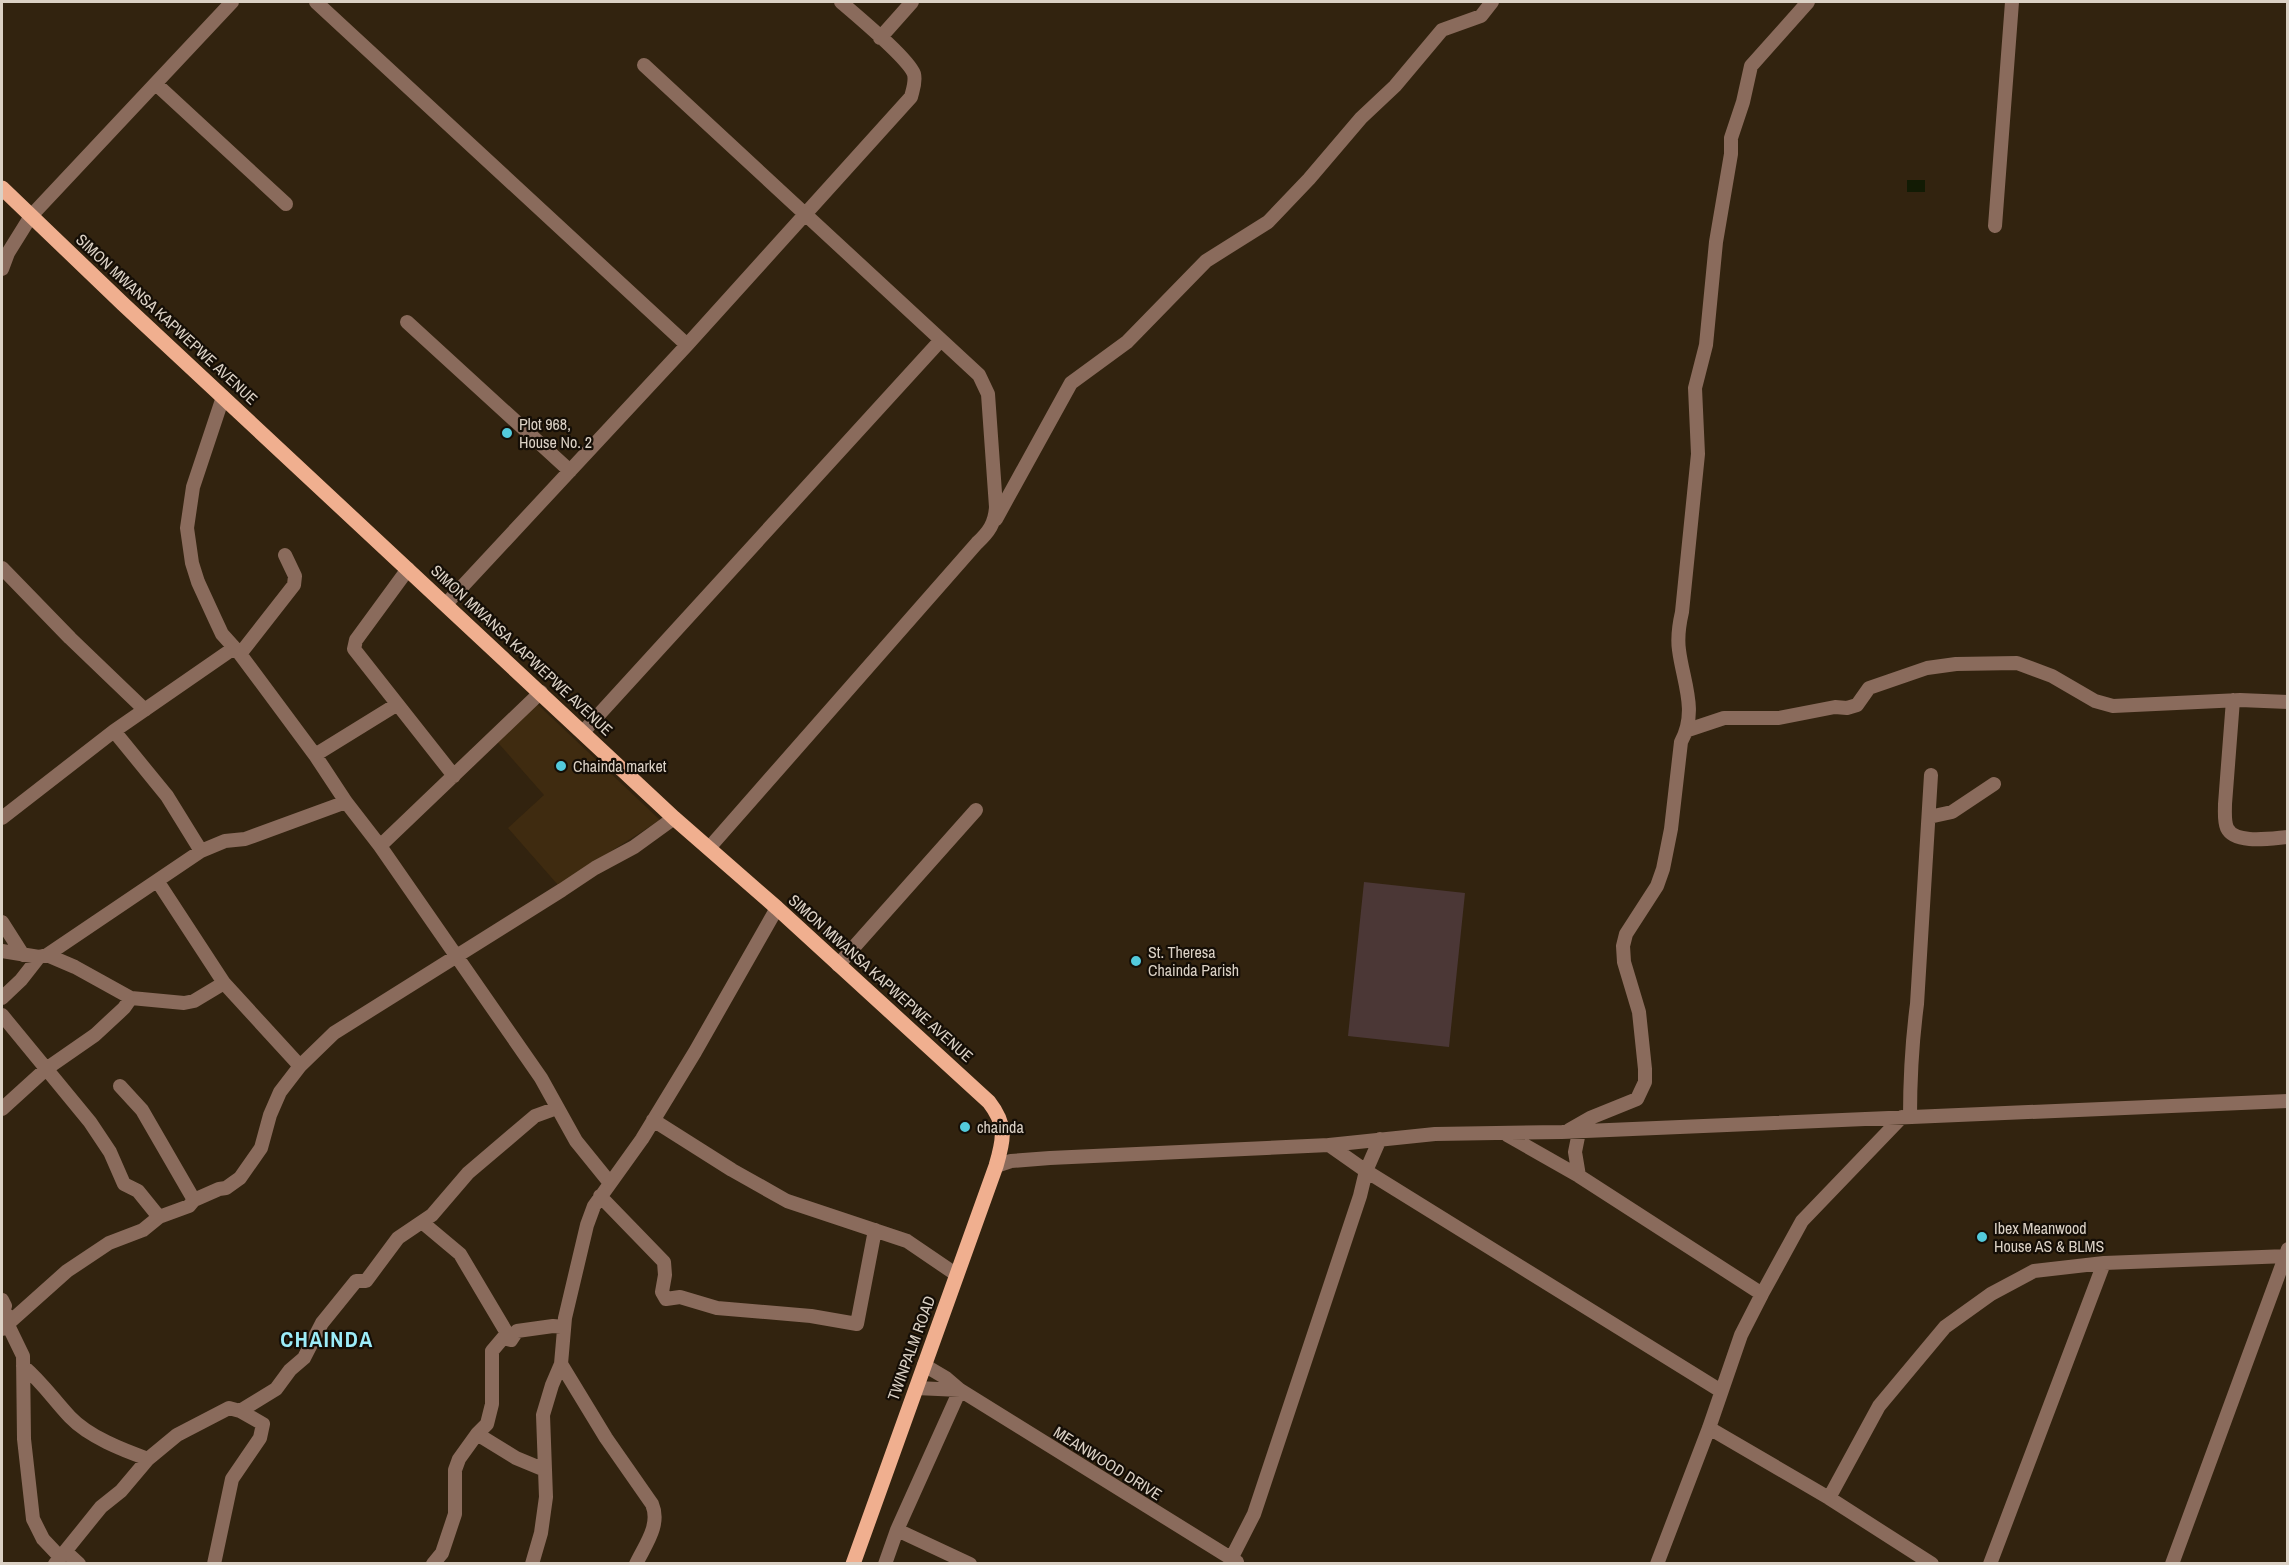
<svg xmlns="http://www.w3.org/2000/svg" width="2289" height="1565" font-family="'Archivo Narrow',sans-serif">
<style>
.built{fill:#3f2b10}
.park{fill:#4b3736}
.water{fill:url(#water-ripples)}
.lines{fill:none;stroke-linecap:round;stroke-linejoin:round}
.minor{stroke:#8a6b5c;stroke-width:14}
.major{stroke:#f0af8f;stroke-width:15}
.poi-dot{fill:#53cadc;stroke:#150e06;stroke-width:2}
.labels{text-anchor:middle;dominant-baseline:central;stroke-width:4.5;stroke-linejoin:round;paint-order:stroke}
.street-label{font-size:16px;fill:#dbd1c5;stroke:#150e06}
.poi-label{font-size:16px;fill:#dbd1c5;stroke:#150e06;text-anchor:start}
.district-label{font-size:22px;font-weight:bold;letter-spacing:1.5px;fill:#9cecf9;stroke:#150e06}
</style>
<defs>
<pattern id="water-ripples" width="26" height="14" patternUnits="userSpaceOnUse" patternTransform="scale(1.5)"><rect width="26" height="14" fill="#121b04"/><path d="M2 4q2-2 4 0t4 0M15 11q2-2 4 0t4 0" fill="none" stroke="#343b27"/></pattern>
</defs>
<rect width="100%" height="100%" fill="#32230f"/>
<!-- built -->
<path class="built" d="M534,701L660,820L558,885L508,828L544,795L493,737Z"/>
<!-- park -->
<path class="park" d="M1364,882L1465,893L1449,1047L1348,1036Z"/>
<!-- water -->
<path class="water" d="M1907,180H1925V192H1907Z"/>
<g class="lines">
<!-- minor -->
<path class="minor" d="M316,2L687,345
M880,38L912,2
M644,65L979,375L988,394L996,507C995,523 989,532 977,543L709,848
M156,84L286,204
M1995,226L2012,2
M2,269L8,253L31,216L232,2
M407,322L570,471
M223,397L193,487L187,528L192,563L198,582L215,619L222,634L240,654L315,755L346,802L380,846L541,1078L576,1141L610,1183
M996,519L1071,383L1127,342L1206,261L1268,222L1309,179L1361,118L1395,86L1442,30L1481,16L1492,2
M2,568L70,638L145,710
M408,569L356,640L354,649L454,776
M446,604L687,345L911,97C913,89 916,82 914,74C908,58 857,16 841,2
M240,654L294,585L295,576L285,555
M2233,700L2225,804C2225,812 2224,821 2227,828C2235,845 2273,838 2288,837
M1688,730L1724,718H1779L1835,707L1847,708L1857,705L1869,688L1927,668L1956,664L2017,663L2052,676L2095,701L2113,706L2240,700L2288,702
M114,731L167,796L201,851
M583,732L940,341
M315,755L396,705
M1929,817L1952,812L1994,784
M2,818L114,731L234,648
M380,846L541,692
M158,882L224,983L300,1066
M2,922L23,955
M2,951L39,957L47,955L201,851L225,841L245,839L346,802
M47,955L75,967L131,998L184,1003L194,1001L224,983
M838,965L976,810
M2,998L21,980L39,957
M2,1015L90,1122L110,1152L124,1184L138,1191L159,1217
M120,1086L142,1110L194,1200
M2,1109L46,1069L95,1035L124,1008L131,998
M1910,1117C1910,1079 1912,1042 1917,1004L1931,775
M653,1120L732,1170L787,1201L907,1241L957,1275
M1569,1130L1590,1118L1637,1099L1645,1082V1069L1639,1012L1624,962L1623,946L1626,934L1657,886L1663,869L1671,829L1681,742C1698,711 1683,682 1679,650C1677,636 1679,625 1682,612L1698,454L1695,388L1706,345L1716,242L1731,154V138L1743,102L1751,66L1808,2
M1579,1132L1575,1152L1579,1176
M1507,1135L1579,1176L1762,1294
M1329,1145L1366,1171L1721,1391
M996,1166L1011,1161L1050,1158L1329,1145L1435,1134L1562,1132L2288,1101
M600,1196L664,1262L665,1275L662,1292L666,1299L680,1297L717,1308L811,1316L857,1324L875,1230
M423,1223L460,1254L511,1340
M2,1300L5,1306L3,1310L9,1318L7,1323L23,1356L24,1439L33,1519L43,1539L60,1557
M2,1329L67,1271L109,1243L143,1230L159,1217L189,1206L194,1200L219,1189L226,1188L240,1178L261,1148L270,1115L280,1092L300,1066L334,1033L562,890L595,868L634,847L674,818
M561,1364L606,1438L652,1504C661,1525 645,1545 636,1564
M924,1365L946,1378L960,1390L1237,1562
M23,1366C42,1382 54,1400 70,1417C89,1437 123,1450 148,1459
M916,1388L960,1390
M1709,1428L1829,1498L1932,1564
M477,1434L516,1458L545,1470
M1829,1498L1879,1406L1945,1327L1991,1294L2034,1271L2104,1263
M897,1530L970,1564
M66,1552L79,1564
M1231,1559L1254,1514L1360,1196L1366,1171L1380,1139
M55,1564L101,1507L121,1491L148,1459L177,1435L229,1408L240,1411L276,1389L290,1370L304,1358L322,1323L356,1281H366L398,1238L432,1215L468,1173L535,1116L557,1108
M214,1564L232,1479L260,1438L263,1424L240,1411
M433,1564L442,1553L455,1514V1470L459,1459L477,1434L487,1424L492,1404V1351L503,1338L511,1340L517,1331L553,1326L564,1327
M532,1564L541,1533L546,1497L543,1415L552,1385L561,1364L565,1318L587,1225L594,1206L642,1139L695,1052L777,908
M885,1564L897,1530L960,1390
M1657,1564L1709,1428L1741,1335L1762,1294L1802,1221L1902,1117
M1990,1564L2104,1263L2288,1256
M2172,1564L2288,1249"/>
<!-- major -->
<path class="major" d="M2,188L123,304L674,818L777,908L989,1102C1007,1125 1004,1139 996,1166L853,1564"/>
</g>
<!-- markers -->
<g class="poi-dot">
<circle cx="507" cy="433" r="6"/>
<circle cx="561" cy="766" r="6"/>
<circle cx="1136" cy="961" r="6"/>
<circle cx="965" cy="1127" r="6"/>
<circle cx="1982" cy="1237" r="6"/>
</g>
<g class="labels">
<!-- street labels -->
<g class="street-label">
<text transform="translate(167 319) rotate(43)">SIMON MWANSA KAPWEPWE AVENUE</text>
<text transform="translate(522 650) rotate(43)">SIMON MWANSA KAPWEPWE AVENUE</text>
<text transform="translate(881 978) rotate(42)">SIMON MWANSA KAPWEPWE AVENUE</text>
<text transform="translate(911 1348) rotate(-70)">TWINPALM ROAD</text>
<text transform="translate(1108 1463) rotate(32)">MEANWOOD DRIVE</text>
</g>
<!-- poi labels -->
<g class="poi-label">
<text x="519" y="424">Plot 968,<tspan x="519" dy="18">House No. 2</tspan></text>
<text x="573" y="766">Chainda market</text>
<text x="1148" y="952">St. Theresa<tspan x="1148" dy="18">Chainda Parish</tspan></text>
<text x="977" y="1127">chainda</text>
<text x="1994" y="1228">Ibex Meanwood<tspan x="1994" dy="18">House AS &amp; BLMS</tspan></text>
</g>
<!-- district labels -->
<g class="district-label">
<text x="327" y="1339">CHAINDA</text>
</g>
</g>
<!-- border -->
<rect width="2289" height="1565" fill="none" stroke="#dbd1c5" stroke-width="6"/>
</svg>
